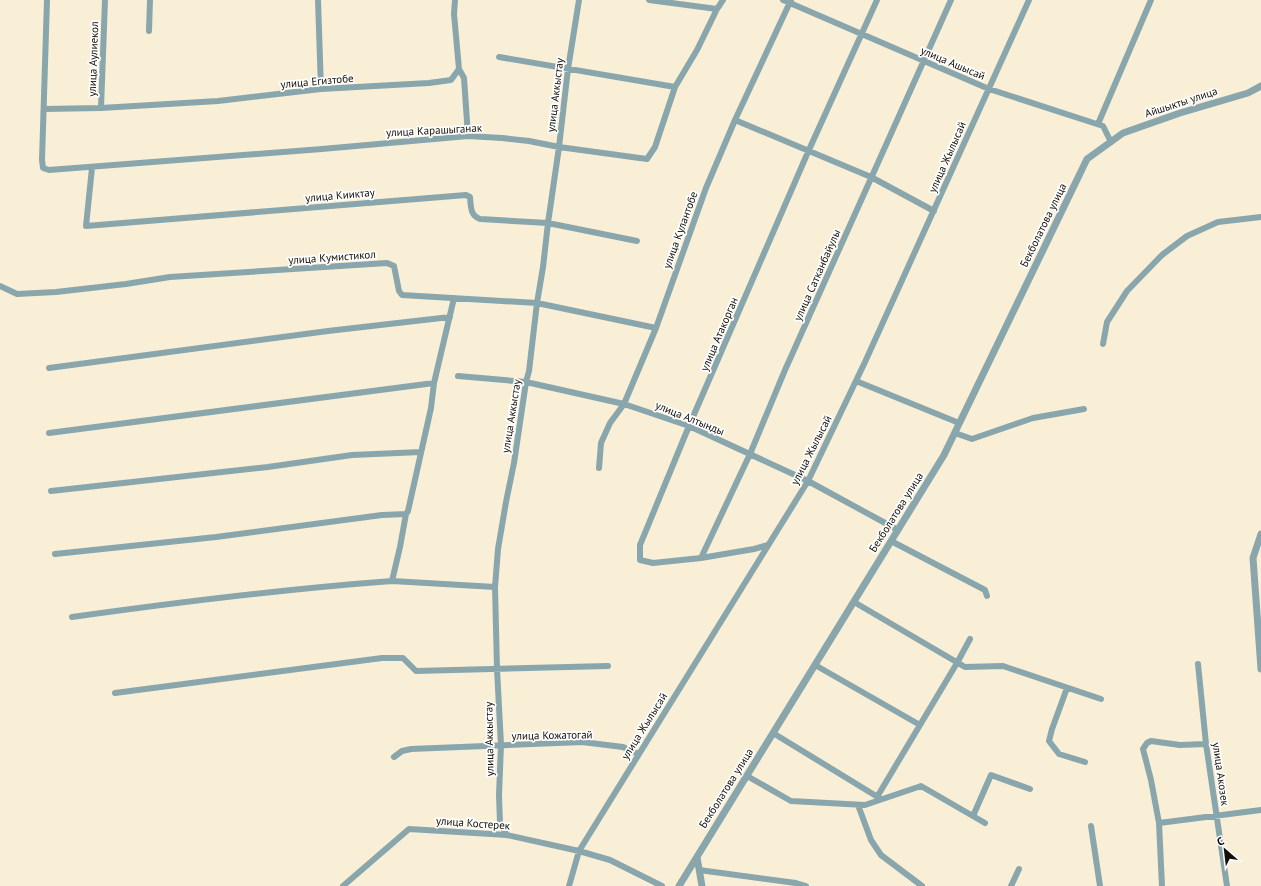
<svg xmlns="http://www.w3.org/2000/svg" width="1261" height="886" font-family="'PT Sans',sans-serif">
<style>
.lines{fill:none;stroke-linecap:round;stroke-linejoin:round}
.minor{stroke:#89a6ac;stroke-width:6}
.tertiary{stroke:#89a6ac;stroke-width:7}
.labels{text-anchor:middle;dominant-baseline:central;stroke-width:3.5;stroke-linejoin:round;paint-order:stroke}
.street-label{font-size:11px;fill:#130f07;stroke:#fff}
</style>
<rect width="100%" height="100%" fill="#f9efd6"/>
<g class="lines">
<!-- minor -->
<path class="minor" d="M47,0L42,160L43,168L49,170L322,149L468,136L502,138L529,141L559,147L647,159L655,147L675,87L697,50L717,9L723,0
M318,0L321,89
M649,0L717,9
M783,0L989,89L1103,126L1111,142
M149,31L150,0
M499,57L675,87
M459,69L464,78L468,136
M101,108L218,101L321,89L429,83L451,80L459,69L454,14L455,0
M44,109L101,108L105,0
M735,120L871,177L934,211
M1098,124L1151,0
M92,168L86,226L466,195L470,197C471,207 470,215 480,219L548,223L637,241
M0,286L17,294L56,292L126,284L170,277L387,263L394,266L399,291L402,295L537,303L656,328
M1103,344L1107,322L1127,291L1162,255L1187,236L1218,222L1261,217
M49,368L328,331L450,317
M458,376L526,382L624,404L689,426L808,481L898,530
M856,381L959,423
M49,433L434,383
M955,433L972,439L1033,418L1084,409
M599,468L601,443L610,423L624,404L656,328L706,188L735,120L791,0
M51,491L268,467L352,455L421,452
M891,541L985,590L987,596
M768,545L754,549L701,558L653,563L640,560V545L689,426L808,152L877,0
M55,554L216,537L382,515L406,514L408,511L431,408L434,383L454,298
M701,558L750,454L785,370L951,0
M392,581L495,587
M854,602L965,667L1003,666L1101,699
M72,617C179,602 285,589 392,581L400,547L406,514
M1198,664L1206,744L1227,886
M815,665L920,725
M1067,688L1052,729L1049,741L1059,754L1085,762
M115,693L382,658H403L416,671L608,666
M773,733L881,799
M394,757L402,751L411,749L582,742L623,747L638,754
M747,776L791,801L865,805L921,786L985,823
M877,797L957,663L970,639
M858,805L871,840L881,855L922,886
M973,816L991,775L1030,789
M1159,823L1261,810
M1091,826L1100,886
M507,835L500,823L499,795L501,745L497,669L495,587L498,549L506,502L514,463L526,382L529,371L537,303L543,267L548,223L559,147L568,69L579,0
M699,870L796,883L806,886
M343,886L409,829L507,835L579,851L610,860L662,886
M569,886L579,851L808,481L865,362L1029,0
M1011,886L1019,869
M1162,886L1159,823L1151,780L1143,749L1147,743L1151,741L1180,745L1206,744"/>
<!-- tertiary -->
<path class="tertiary" d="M1261,534L1253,558L1261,669
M697,857L702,886
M679,886L944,455L1087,159L1123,133L1180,113L1248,93L1261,86"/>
</g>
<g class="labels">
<!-- street labels -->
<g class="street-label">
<text transform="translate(93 59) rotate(-88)">улица Аулиекол</text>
<text transform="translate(953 63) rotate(23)">улица Ашысай</text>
<text transform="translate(317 81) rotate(-5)">улица Егизтобе</text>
<text transform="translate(555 95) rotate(-83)">улица Аккыстау</text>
<text transform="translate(1181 102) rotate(-18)">Айшыкты улица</text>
<text transform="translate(434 130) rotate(-3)">улица Карашыганак</text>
<text transform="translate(947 157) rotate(-66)">улица Жылысай</text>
<text transform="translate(340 195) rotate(-5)">улица Кииктау</text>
<text transform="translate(1043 225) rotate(-64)">Бекболатова улица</text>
<text transform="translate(680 230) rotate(-70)">улица Кулантобе</text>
<text transform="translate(332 257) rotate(-4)">улица Кумистикол</text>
<text transform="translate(817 275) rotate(-66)">улица Сатканбайулы</text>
<text transform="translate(719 334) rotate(-67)">улица Атакорган</text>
<text transform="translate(511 416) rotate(-81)">улица Аккыстау</text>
<text transform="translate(690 418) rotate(22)">улица Алтынды</text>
<text transform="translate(811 450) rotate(-63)">улица Жылысай</text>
<text transform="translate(896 512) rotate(-58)">Бекболатова улица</text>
<text transform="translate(644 726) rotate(-58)">улица Жылысай</text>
<text transform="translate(552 735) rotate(-1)">улица Кожатогай</text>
<text transform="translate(489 739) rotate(-91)">улица Аккыстау</text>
<text transform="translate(1221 774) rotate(82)">улица Акозек</text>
<text transform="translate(726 788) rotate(-58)">Бекболатова улица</text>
<text transform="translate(473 823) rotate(4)">улица Костерек</text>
</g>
</g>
<!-- north arrow -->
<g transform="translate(1225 850) rotate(332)" stroke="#ffffff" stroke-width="3" paint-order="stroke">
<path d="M0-3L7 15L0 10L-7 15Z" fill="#130f07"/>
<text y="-6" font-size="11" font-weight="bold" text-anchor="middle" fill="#130f07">С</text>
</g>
</svg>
